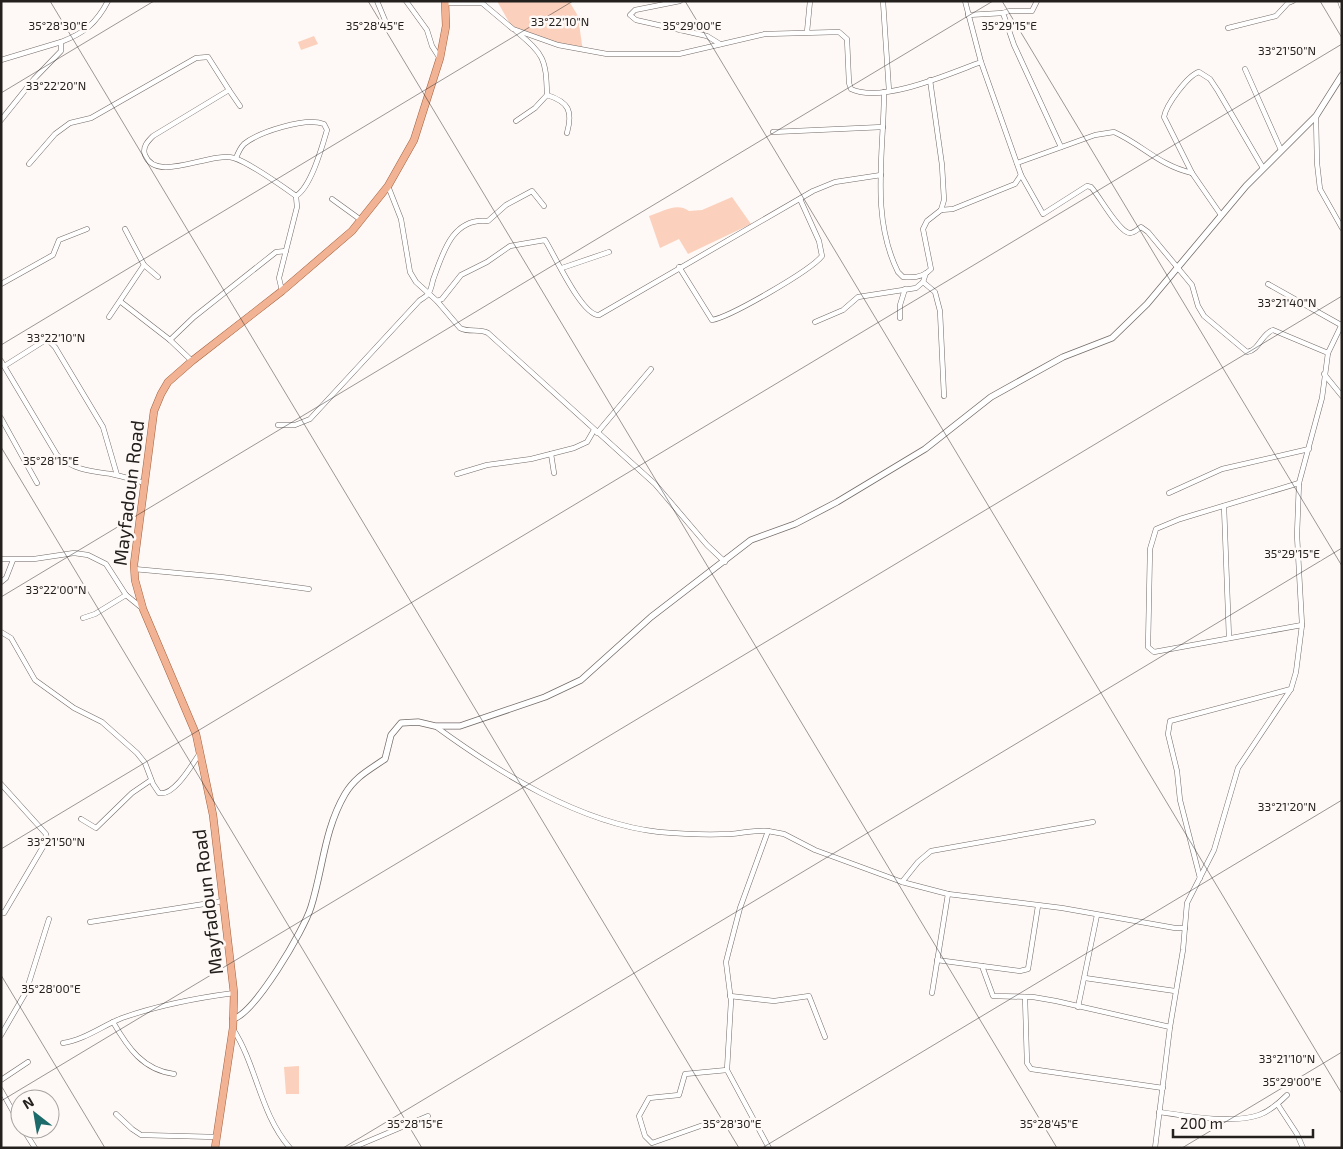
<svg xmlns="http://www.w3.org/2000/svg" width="1343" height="1149" font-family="'Exo 2',sans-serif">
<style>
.green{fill:#fbd1bd}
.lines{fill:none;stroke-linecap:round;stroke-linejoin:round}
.street-casing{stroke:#736b68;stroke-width:5.5}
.secondary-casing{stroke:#736b68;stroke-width:7}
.primary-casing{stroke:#a35f3c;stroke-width:8}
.street{stroke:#fff;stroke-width:4.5}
.secondary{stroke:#fff;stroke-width:5.5}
.primary{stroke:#f1b394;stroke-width:7}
.ticks{fill:none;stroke:#23201e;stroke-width:1;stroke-opacity:0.45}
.labels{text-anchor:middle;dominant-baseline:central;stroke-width:5;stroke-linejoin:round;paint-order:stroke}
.street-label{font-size:19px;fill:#23201e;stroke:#fef9f6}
.ticks-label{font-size:12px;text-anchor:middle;fill:#23201e;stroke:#fef9f6;stroke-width:5;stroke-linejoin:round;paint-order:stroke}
</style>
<rect width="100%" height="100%" fill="#fef9f6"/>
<g class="green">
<path d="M497,1h72l9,15 5,36 -70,-23z"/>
<path d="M314,36l4,8 -17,6 -3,-8z"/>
<path d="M732,197l19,27 -63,30 -9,-15 -19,9 -11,-32c14,-4 27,-14 40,-5l13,-1z"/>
<path d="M299,1066v28h-13l-2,-27z"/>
</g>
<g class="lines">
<defs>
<g id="street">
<path d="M377,1l10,24"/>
<path d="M406,1l21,29 5,16 7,11"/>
<path d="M680,1l-45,9 -5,5 6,5 71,16 13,8"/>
<path d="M883,1l6,90"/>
<path d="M965,1l16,61 40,113 22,39 44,-28 4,1c8,8 28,46 39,46 4,0 8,-4 11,-6l7,5 44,53 6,21 6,10 43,36c13,-2 14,-18 26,-22l55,23 14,-29"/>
<path d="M1037,1l-5,10h-23l-6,2 11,32 47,102"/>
<path d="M1340,1l2,6"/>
<path d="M446,3h36l31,26 45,16 49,9h72l86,-20 74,-2 8,7 2,44 2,6c31,15 100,-16 130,-27"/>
<path d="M968,15l35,-2"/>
<path d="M1228,28l48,-12 12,-13 5,-2"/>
<path d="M516,31c28,24 30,27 31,64l-12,13 -19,13"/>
<path d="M807,32l3,-31"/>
<path d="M61,42c23,-9 35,-18 47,-41"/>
<path d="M1,60l60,-18v9l-27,28 -33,41"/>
<path d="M1245,69l36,81"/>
<path d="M884,92c0,60 -14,124 14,180l5,5c9,1 21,0 28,-8l-8,-40 4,-8 14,-11 3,-10 -2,-35 -12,-85"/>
<path d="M547,95c22,7 26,16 20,38"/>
<path d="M240,106l-11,-16 -76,46c-5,5 -11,11 -8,19 11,29 66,-4 89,3 16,5 48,28 62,38l1,11 -18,71 3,13"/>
<path d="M1316,116l1,47 3,26 22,39"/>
<path d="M773,132l110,-5"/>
<path d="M236,158c2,-5 4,-10 8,-14 15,-12 61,-27 80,-20l3,6c-5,17 -16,57 -31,66"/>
<path d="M1017,163l78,-28 19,-3c29,13 44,33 78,41l29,42"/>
<path d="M29,164l26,-30 15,-11 21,-5 105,-60 12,-1 21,33"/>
<path d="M1192,173l-28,-56c2,-12 24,-42 35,-45l11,7 8,12 45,77"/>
<path d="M388,186l13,33 9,53 6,10 21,19 23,27c9,5 19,0 28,5l167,151 52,61 18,17"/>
<path d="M332,199l29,21"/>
<path d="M941,210l12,-1 62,-25 6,-9"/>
<path d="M144,265l14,12"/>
<path d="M679,267l33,53c18,-3 98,-49 110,-64l-3,-15 -19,-42"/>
<path d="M562,268l47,-16"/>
<path d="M923,282l12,10 5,19 4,85"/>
<path d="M1,284l52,-29 6,-15 28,-11"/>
<path d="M1268,284l73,41"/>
<path d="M437,301l5,-2 19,-24 26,-13 23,-16 35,-6c10,16 37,76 54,75l214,-124 22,-9 46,-7"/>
<path d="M121,302l49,38 22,21"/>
<path d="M109,317l35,-52 -19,-36"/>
<path d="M900,318v-13l5,-16"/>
<path d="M815,322l28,-12 15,-13 58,-9 7,-6 3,-9"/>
<path d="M170,340l24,-23 82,-65 10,-1"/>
<path d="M1,361l56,94c17,15 32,16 54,19 11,2 23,6 34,9"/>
<path d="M6,365l38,-24h5l6,6 48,80 14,48"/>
<path d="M1324,374l18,22"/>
<path d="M1,418l36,65"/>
<path d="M278,425h17l15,-6 109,-118c2,-2 7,-4 9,-7 3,-3 4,-10 5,-14 10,-28 20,-63 55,-59l18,-16 26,-14 12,15"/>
<path d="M597,433l54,-64"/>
<path d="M551,454l3,19"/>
<path d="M457,474l30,-9 44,-6 43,-11 13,-6 7,-12"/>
<path d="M1299,483l-119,36 -24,10 -6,20 -2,98 6,5 148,-27"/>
<path d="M1169,493l53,-24 87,-20"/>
<path d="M1224,506l5,132"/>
<path d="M1,559h33l40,-6 14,2 18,9 20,31 16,13"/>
<path d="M134,569l87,8 88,12"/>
<path d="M1,582l5,-4 7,-18"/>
<path d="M83,618l12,-4 31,-19"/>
<path d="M1,632l10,6 24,42 39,28 28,14 35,31 8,10 8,21 6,9c15,4 34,-30 41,-40"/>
<path d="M435,726c63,46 144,97 224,106 22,2 50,3 72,2 12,-1 25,-4 37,-3"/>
<path d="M1,784l45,50 1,6 -43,73 -3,-1"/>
<path d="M81,819l15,9 36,-35 19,-13"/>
<path d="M1200,878l-20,-78 -3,-29 -9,-37 2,-13 121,-32"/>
<path d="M902,882l16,-20 13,-11 162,-29"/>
<path d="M90,922l133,-21"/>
<path d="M937,960l45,6 11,30 40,1 23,4 114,26"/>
<path d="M982,966l38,5 8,-2 10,-63"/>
<path d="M1085,978l90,13"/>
<path d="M932,993l16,-99"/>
<path d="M730,996l44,5 35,-5 16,41"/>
<path d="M1025,997l2,66 4,6 132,19"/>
<path d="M1078,1007l19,-92"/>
<path d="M113,1022c15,26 30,48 61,52"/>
<path d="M233,1029c24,37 27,85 57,119"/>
<path d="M1,1035l25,-43 23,-73"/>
<path d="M63,1043c21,-3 39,-17 59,-25 37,-13 74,-20 112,-25"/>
<path d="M1,1080l27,-18"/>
<path d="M1,1090l19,34"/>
<path d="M1278,1105l19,29 6,14"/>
<path d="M1159,1112c27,4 74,12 100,3 11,-4 20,-12 28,-20"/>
<path d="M116,1114l16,15 9,6 75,2"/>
<path d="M706,1124l-54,19 -7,-7 -6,-20 10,-18 30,-3 6,-21 42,-4"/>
<path d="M23,1129l12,19"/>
<path d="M352,1148l76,-32"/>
<path d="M769,1148l-42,-78 4,-69 -5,-39 2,-8 12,-46 28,-77 16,3 31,16 87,32 46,12 114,14 113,20h10"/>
<path d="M1155,1148l15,-121 13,-77 4,-47 27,-53 24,-82 53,-79 5,-17 6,-47 -5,-90 2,-52 23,-85 6,-45"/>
</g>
<path id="secondary" d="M233,1019c22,-6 71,-89 78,-112 12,-38 13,-77 34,-113 10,-17 24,-24 40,-35l6,-24 10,-12 17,-1 17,4h25l85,-29 36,-17 70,-63 100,-77 44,-16 42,-22 88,-53 66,-52 72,-40 49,-19 35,-34 99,-118 70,-70 26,-41"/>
<path id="primary" d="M215,1148l18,-120 1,-35 -21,-178 -17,-81 -53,-125 -8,-29 -1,-16 20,-153 7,-17 7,-12 24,-21 90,-70 70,-60 36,-45 26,-46 26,-82 6,-32 -1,-25"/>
</defs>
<use href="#street" class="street-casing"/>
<use href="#secondary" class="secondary-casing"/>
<use href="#primary" class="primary-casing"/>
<use href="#street" class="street"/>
<use href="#secondary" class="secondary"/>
<use href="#primary" class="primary"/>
</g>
<path class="ticks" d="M50,1l689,1147M368,1l689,1147M685,1l657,1093M1002,1l340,565M1320,1l22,37M1,93l153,-92M1,345l572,-344M1,447l421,701M1,597l992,-596M1,849l1341,-805M1,975l104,173M1,1101l1341,-805M343,1148l999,-600M762,1148l580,-348M1182,1148l160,-96"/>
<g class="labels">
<g class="street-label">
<text transform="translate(128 493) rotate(-83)">Mayfadoun Road</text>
<text transform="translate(207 902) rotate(-97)">Mayfadoun Road</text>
</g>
</g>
<g class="ticks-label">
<text x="560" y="26">33°22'10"N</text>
<text x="692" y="30">35°29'00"E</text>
<text x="58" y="30">35°28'30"E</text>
<text x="375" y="30">35°28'45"E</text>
<text x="1009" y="30">35°29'15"E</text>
<text x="1287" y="55">33°21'50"N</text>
<text x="56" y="90">33°22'20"N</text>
<text x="1287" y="307">33°21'40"N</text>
<text x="56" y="342">33°22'10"N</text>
<text x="51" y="465">35°28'15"E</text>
<text x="1292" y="558">35°29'15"E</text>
<text x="56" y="594">33°22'00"N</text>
<text x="1287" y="811">33°21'20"N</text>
<text x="56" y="846">33°21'50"N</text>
<text x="51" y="993">35°28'00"E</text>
<text x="1287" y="1063">33°21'10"N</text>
<text x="1292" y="1086">35°29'00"E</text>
<text x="415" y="1128">35°28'15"E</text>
<text x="732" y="1128">35°28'30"E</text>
<text x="1049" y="1128">35°28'45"E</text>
</g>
<rect width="1343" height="1149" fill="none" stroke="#23201e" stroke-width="5"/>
<g transform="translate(35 1114) rotate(329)"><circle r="24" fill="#fef9f6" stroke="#a6a2a0"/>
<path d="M0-4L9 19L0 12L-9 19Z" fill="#1d6a6b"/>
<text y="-8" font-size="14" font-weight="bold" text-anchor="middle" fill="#23201e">N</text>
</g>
<path d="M1173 1129v8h140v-8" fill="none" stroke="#23201e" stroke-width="2.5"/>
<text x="1180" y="1129" font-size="15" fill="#23201e" stroke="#fef9f6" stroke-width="4" paint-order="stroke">200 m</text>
</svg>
